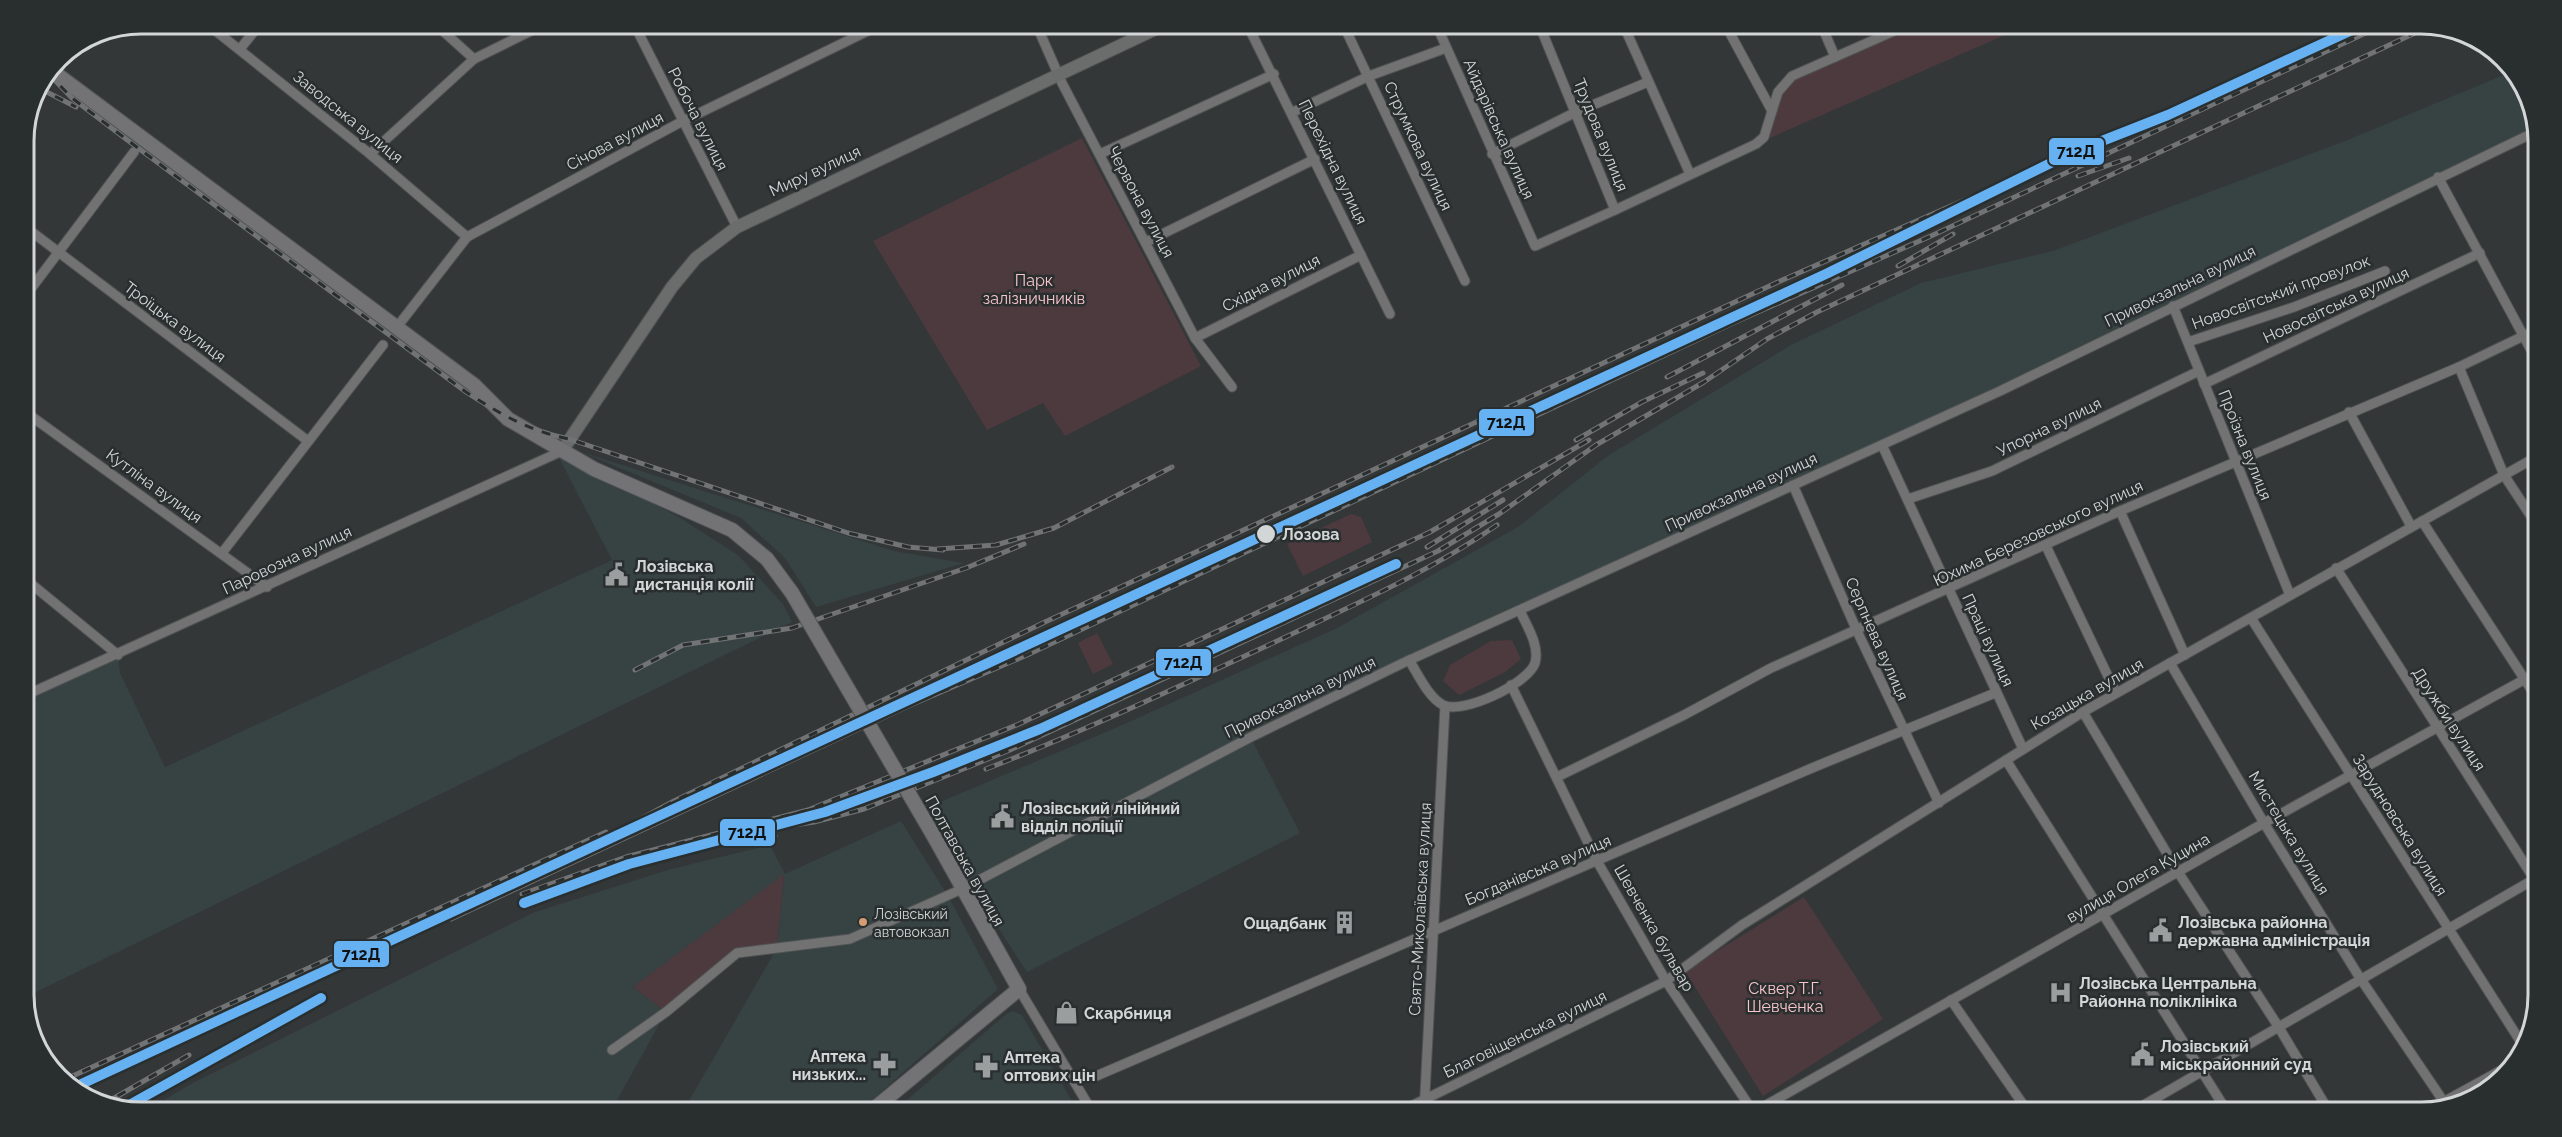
<svg xmlns="http://www.w3.org/2000/svg" width="2562" height="1137" font-family="Raleway,sans-serif">
<style>
.built{fill:#374243}
.green{fill:#4d3a3e}
.lines{fill:none;stroke-linecap:round;stroke-linejoin:round}
.minor-casing{stroke:#515454;stroke-width:11}
.secondary-casing{stroke:#515454;stroke-width:14}
.primary-casing{stroke:#515454;stroke-width:16}
.minor{stroke:#737273;stroke-width:9}
.secondary{stroke:#6b6c6c;stroke-width:12}
.primary{stroke:#737274;stroke-width:14}
.rail-casing{stroke:#727374;stroke-width:5}
.rail{stroke:#292e2f;stroke-width:3;stroke-dasharray:9;stroke-linecap:butt}
.primary-bridge-casing{stroke:#515454;stroke-width:16;stroke-linecap:butt}
.primary-bridge{stroke:#737274;stroke-width:14}
.rail-1-casing{stroke:#292e2f;stroke-width:15}
.rail-1{stroke:#66b1f2;stroke-width:10}
.stop-dot{fill:#d3d6d7;stroke:#292e2f;stroke-width:2}
.bus-dot{fill:#d39c74;stroke:#292e2f;stroke-width:2}
.labels{text-anchor:middle;dominant-baseline:central;stroke-width:5;stroke-linejoin:round;paint-order:stroke}
.bus-label{font-size:14px;fill:#d3d6d7;stroke:#292e2f;text-anchor:start}
.street-label{font-size:16px;fill:#d3d6d7;stroke:#292e2f}
.park-label{font-size:16px;fill:#fac4cc;stroke:#292e2f}
.stop-label{font-size:16px;font-weight:bold;fill:#d3d6d7;stroke:#292e2f;text-anchor:start}
.poi-label{font-size:16px;font-weight:bold;fill:#d3d6d7;stroke:#292e2f;text-anchor:start}
.rim{fill:none;stroke:#d3d6d7;stroke-width:3}
.line-badge{stroke:#292e2f;stroke-width:2}
.pale-badge-label{font-size:16px;text-anchor:middle;font-weight:bold;fill:#111}
</style>
<rect width="100%" height="100%" fill="#343738"/>
<g class="built">
<path d="M2513,71l5,5 19,55 -364,175 -922,432 49,95 -273,139 -57,-87 -37,-80 187,-79 217,-98 181,-101 91,-72 182,-110 130,-62 132,-32 292,-110z"/>
<path d="M581,452l313,99 70,12 -148,44 -31,-49 -44,-40z"/>
<path d="M557,454l120,62 61,39 45,49 9,18 -768,376v-302l94,-41 2,18 45,94 447,-207z"/>
<path d="M901,821l47,75 50,93 -141,124h-175l95,-165 7,-73 -151,112 33,25 -56,101h-467l44,-27 348,-174 136,-43 99,-24 15,29z"/>
<path d="M1013,1011l9,4 57,98h-187l114,-99z"/>
</g>
<g class="green">
<path d="M1910,24h120l-274,120 28,-60z"/>
<path d="M1082,138l119,228 -136,70 -22,-33 -56,27 -114,-189z"/>
<path d="M1351,514l10,3 11,25 -69,34 -16,-32z"/>
<path d="M1097,633l16,31 -20,10 -15,-31z"/>
<path d="M1512,640l9,19 -16,13 -46,23 -16,-14 7,-16 41,-24z"/>
<path d="M784,874l-7,74 -40,5 -71,59 -33,-25z"/>
<path d="M1804,897l79,122 -120,77 -78,-125z"/>
</g>
<g class="lines">
<defs>
<g id="minor">
<path d="M207,24l163,130 97,83"/>
<path d="M435,24l39,35"/>
<path d="M634,24l103,203"/>
<path d="M1036,24l26,59 133,255 37,49"/>
<path d="M1247,24l143,290"/>
<path d="M1343,24l122,257"/>
<path d="M1436,24l99,222 80,-36 -76,-186"/>
<path d="M1623,24l67,150"/>
<path d="M1821,24l14,33"/>
<path d="M240,49l20,-25"/>
<path d="M1772,111l6,-19 14,-16 118,-52"/>
<path d="M1293,112l76,-36 77,-28"/>
<path d="M370,154l104,-95 71,-35"/>
<path d="M1100,154l174,-80"/>
<path d="M1492,154l84,-42 72,-30"/>
<path d="M2438,177l100,186"/>
<path d="M1615,210l141,-66 8,-7 8,-26 -47,-87"/>
<path d="M24,226l284,215"/>
<path d="M1146,242l169,-83"/>
<path d="M24,298l110,-146"/>
<path d="M2173,306l117,289"/>
<path d="M397,327l70,-90 214,-115 201,-98"/>
<path d="M1195,338l166,-83"/>
<path d="M2188,342l106,-35 91,-36"/>
<path d="M2459,367l45,108 34,52"/>
<path d="M2204,384l276,-131"/>
<path d="M24,411l243,176"/>
<path d="M2349,412l62,114"/>
<path d="M1882,445l141,304"/>
<path d="M1793,485l64,146 82,172"/>
<path d="M1908,499l84,-28 207,-100"/>
<path d="M2120,511l65,144"/>
<path d="M2422,521l116,179"/>
<path d="M2046,546l70,147"/>
<path d="M222,553l161,-208"/>
<path d="M2336,568l202,317"/>
<path d="M24,578l94,77"/>
<path d="M2251,618l273,429"/>
<path d="M1409,660c9,14 19,37 34,45 19,10 85,-21 92,-42 5,-17 -8,-37 -15,-52"/>
<path d="M2170,663l94,160 96,155 86,127"/>
<path d="M1511,685l86,176 69,120 88,132"/>
<path d="M24,696l538,-245"/>
<path d="M2083,712l95,160 100,154 52,87"/>
<path d="M2006,760l222,353"/>
<path d="M1557,777l127,-62 87,-47 349,-157 339,-144 79,-38"/>
<path d="M1019,989l74,124"/>
<path d="M1951,1000l78,113"/>
<path d="M612,1050l54,-38 71,-59 113,-14 112,-50 289,-152 152,-74 597,-272 537,-260"/>
<path d="M1094,1077l718,-309 183,-75"/>
<path d="M2427,1111l80,-44"/>
<path d="M1754,1112l510,-289 274,-151"/>
<path d="M1397,1113l269,-132 76,-56 341,-213 455,-256"/>
<path d="M1424,1113l21,-407"/>
<path d="M2130,1113l408,-236"/>
</g>
<path id="secondary" d="M562,451l110,-164 24,-29 41,-31 429,-203"/>
<g id="primary">
<path d="M51,70l423,315 34,34 86,50 138,61 35,29 25,34"/>
<path d="M869,1113l150,-124 -83,-149"/>
</g>
</defs>
<use href="#minor" class="minor-casing"/>
<use href="#secondary" class="secondary-casing"/>
<use href="#primary" class="primary-casing"/>
<use href="#minor" class="minor"/>
<use href="#secondary" class="secondary"/>
<use href="#primary" class="primary"/>
<defs>
<g id="rail">
<path d="M48,73l24,25 54,41 340,253c34,22 63,39 103,47l279,94 60,14 35,3"/>
<path d="M39,88l37,19"/>
<path d="M2078,176l51,-18"/>
<path d="M1898,266l55,-32"/>
<path d="M1667,377l175,-92"/>
<path d="M1576,440l66,-38 61,-29"/>
<path d="M1427,547l76,-47"/>
<path d="M937,549l59,-4 58,-17 118,-61"/>
<path d="M635,670l48,-25 109,-17 174,-60 58,-24"/>
<path d="M986,769c99,-38 193,-83 289,-127 76,-36 153,-69 222,-117"/>
<path d="M761,830l53,-8 50,-13 146,-59 428,-199 61,-37 97,-69 108,-63 63,-43 50,-27 613,-286"/>
<path d="M600,841l74,-40 371,-179 733,-340 291,-128"/>
<path d="M683,850l92,-14"/>
<path d="M522,894l104,-37 182,-47 211,-86 411,-192 159,-92"/>
<path d="M451,919l455,-212 121,-52 706,-332 198,-87 454,-212"/>
<path d="M66,1079l540,-247"/>
<path d="M102,1105l87,-50"/>
</g>
</defs>
<use href="#rail" class="rail-casing"/>
<use href="#rail" class="rail"/>
<defs>
<path id="primary-bridge" d="M792,593l144,247"/>
</defs>
<use href="#primary-bridge" class="primary-bridge-casing"/>
<use href="#primary-bridge" class="primary-bridge"/>
<defs>
<g id="rail-1">
<path d="M524,903l105,-39 196,-52 108,-40 107,-43 356,-165"/>
<path d="M75,1087l1753,-814 241,-119 99,-39 197,-91"/>
<path d="M122,1109l199,-111"/>
</g>
</defs>
<use href="#rail-1" class="rail-1-casing"/>
<use href="#rail-1" class="rail-1"/>
</g>
<defs>
<symbol id="civic-bare" viewBox="-9 -9 18 18"><path d="M-.6-6.5H3V-4.5H.6V-3L4-1V1h2V6H-6V1h2V-1L-.6-3ZM-1.2 2.5V6h2.4V2.5Z" fill="#9b9e9f" stroke="#292e2f" stroke-width="2.5" paint-order="stroke"/></symbol>
<symbol id="building-bare" viewBox="-9 -9 18 18"><path d="M-4-6H4V6H1V3H-1V6H-4ZM-2.5-4.3h1.7v1.8h-1.7ZM.8-4.3h1.7v1.8H.8ZM-2.5-1h1.7V.8h-1.7ZM.8-1h1.7V.8H.8Z" fill="#9b9e9f" stroke="#292e2f" stroke-width="2.5" paint-order="stroke"/></symbol>
<symbol id="hospital-bare" viewBox="-9 -9 18 18"><path d="M-5-5h3v3.5h4V-5h3V5h-3V1.5h-4V5h-3Z" fill="#9b9e9f" stroke="#292e2f" stroke-width="2.5" paint-order="stroke"/></symbol>
<symbol id="shop-bare" viewBox="-9 -9 18 18"><path d="M-5-2.5h2.3a2.7 3.5 0 0 1 5.4 0H5L5.5 6h-11ZM-1.5-2.5h3a1.5 2.3 0 0 0-3 0Z" fill="#9b9e9f" stroke="#292e2f" stroke-width="2.5" paint-order="stroke"/></symbol>
<symbol id="pharmacy-bare" viewBox="-9 -9 18 18"><path d="M-2-6h4v4h4v4h-4v4h-4v-4h-4v-4h4Z" fill="#9b9e9f" stroke="#292e2f" stroke-width="2.5" paint-order="stroke"/></symbol>
</defs>
<g fill-rule="evenodd">
<use href="#civic-bare" x="600" y="558" width="33" height="33"/>
<use href="#civic-bare" x="986" y="800" width="33" height="33"/>
<use href="#building-bare" x="1328" y="906" width="33" height="33"/>
<use href="#civic-bare" x="2144" y="914" width="33" height="33"/>
<use href="#hospital-bare" x="2044" y="976" width="33" height="33"/>
<use href="#shop-bare" x="1050" y="996" width="33" height="33"/>
<use href="#civic-bare" x="2126" y="1038" width="33" height="33"/>
<use href="#pharmacy-bare" x="868" y="1048" width="33" height="33"/>
<use href="#pharmacy-bare" x="970" y="1050" width="33" height="33"/>
</g>
<circle class="stop-dot" cx="1266" cy="534" r="10"/>
<circle class="bus-dot" cx="863" cy="922" r="5"/>
<g class="labels">
<g class="bus-label">
<text x="874" y="914">Лозівський<tspan x="874" dy="18">автовокзал</tspan></text>
</g>
<g class="street-label">
<text transform="translate(348 117) rotate(39)">Заводська вулиця</text>
<text transform="translate(698 119) rotate(63)">Робоча вулиця</text>
<text transform="translate(1499 129) rotate(66)">Айдарівська вулиця</text>
<text transform="translate(1601 135) rotate(68)">Трудова вулиця</text>
<text transform="translate(615 141) rotate(-28)">Січова вулиця</text>
<text transform="translate(1418 146) rotate(65)">Струмкова вулиця</text>
<text transform="translate(1333 162) rotate(64)">Перехідна вулиця</text>
<text transform="translate(815 171) rotate(-25)">Миру вулиця</text>
<text transform="translate(1141 202) rotate(62)">Червона вулиця</text>
<text transform="translate(1271 283) rotate(-27)">Східна вулиця</text>
<text transform="translate(2180 286) rotate(-26)">Привокзальна вулиця</text>
<text transform="translate(2281 292) rotate(-20)">Новосвітський провулок</text>
<text transform="translate(2336 305) rotate(-25)">Новосвітська вулиця</text>
<text transform="translate(175 322) rotate(37)">Троїцька вулиця</text>
<text transform="translate(2049 427) rotate(-26)">Упорна вулиця</text>
<text transform="translate(2245 445) rotate(68)">Проїзна вулиця</text>
<text transform="translate(154 486) rotate(36)">Кутліна вулиця</text>
<text transform="translate(1741 492) rotate(-25)">Привокзальна вулиця</text>
<text transform="translate(2038 533) rotate(-25)">Юхима Березовського вулиця</text>
<text transform="translate(287 560) rotate(-25)">Паровозна вулиця</text>
<text transform="translate(1877 639) rotate(66)">Серпнева вулиця</text>
<text transform="translate(1988 640) rotate(65)">Праці вулиця</text>
<text transform="translate(2087 694) rotate(-30)">Козацька вулиця</text>
<text transform="translate(1300 697) rotate(-26)">Привокзальна вулиця</text>
<text transform="translate(2449 719) rotate(57)">Дружби вулиця</text>
<text transform="translate(2400 825) rotate(58)">Зарудновська вулиця</text>
<text transform="translate(2289 833) rotate(59)">Мистецька вулиця</text>
<text transform="translate(965 861) rotate(61)">Полтавська вулиця</text>
<text transform="translate(1538 870) rotate(-23)">Богданівська вулиця</text>
<text transform="translate(2138 878) rotate(-30)">вулиця Олега Куцина</text>
<text transform="translate(1420 909) rotate(-87)">Свято-Миколаївська вулиця</text>
<text transform="translate(1654 928) rotate(60)">Шевченка бульвар</text>
<text transform="translate(1525 1034) rotate(-26)">Благовіщенська вулиця</text>
</g>
<g class="park-label">
<text x="1034" y="280">Парк<tspan x="1034" dy="18">залізничників</tspan></text>
<text x="1785" y="988">Сквер Т.Г.<tspan x="1785" dy="18">Шевченка</tspan></text>
</g>
<g class="stop-label">
<text x="1282" y="534">Лозова</text>
</g>
<g class="poi-label">
<text x="635" y="566">Лозівська<tspan x="635" dy="18">дистанція колії</tspan></text>
<text x="1021" y="808">Лозівський лінійний<tspan x="1021" dy="18">відділ поліції</tspan></text>
<text x="2178" y="922">Лозівська районна<tspan x="2178" dy="18">державна адміністрація</tspan></text>
<text x="1327" y="923" text-anchor="end">Ощадбанк</text>
<text x="2079" y="983">Лозівська Центральна<tspan x="2079" dy="18">Районна поліклініка</tspan></text>
<text x="1084" y="1013">Скарбниця</text>
<text x="2160" y="1046">Лозівський<tspan x="2160" dy="18">міськрайонний суд</tspan></text>
<text x="866" y="1056" text-anchor="end">Аптека<tspan x="866" dy="18">низьких...</tspan></text>
<text x="1004" y="1057">Аптека<tspan x="1004" dy="18">оптових цін</tspan></text>
</g>
</g>
<path d="M0 0H2562V1137H0ZM141 34H2421A107 107 0 0 1 2528 141V995A107 107 0 0 1 2421 1102H141A107 107 0 0 1 34 995V141A107 107 0 0 1 141 34Z" fill="#292e2f" fill-rule="evenodd"/>
<path class="rim" d="M141 34H2421A107 107 0 0 1 2528 141V995A107 107 0 0 1 2421 1102H141A107 107 0 0 1 34 995V141A107 107 0 0 1 141 34Z"/>
<g class="line-badge">
<rect x="2048" y="137" width="57" height="29" rx="6" fill="#66b1f2"/>
<rect x="1478" y="408" width="57" height="29" rx="6" fill="#66b1f2"/>
<rect x="1155" y="648" width="57" height="29" rx="6" fill="#66b1f2"/>
<rect x="719" y="818" width="57" height="29" rx="6" fill="#66b1f2"/>
<rect x="333" y="940" width="57" height="28" rx="6" fill="#66b1f2"/>
</g>
<g class="pale-badge-label">
<text x="2076" y="157">712Д</text>
<text x="1506" y="428">712Д</text>
<text x="1183" y="668">712Д</text>
<text x="747" y="838">712Д</text>
<text x="361" y="960">712Д</text>
</g>
</svg>
